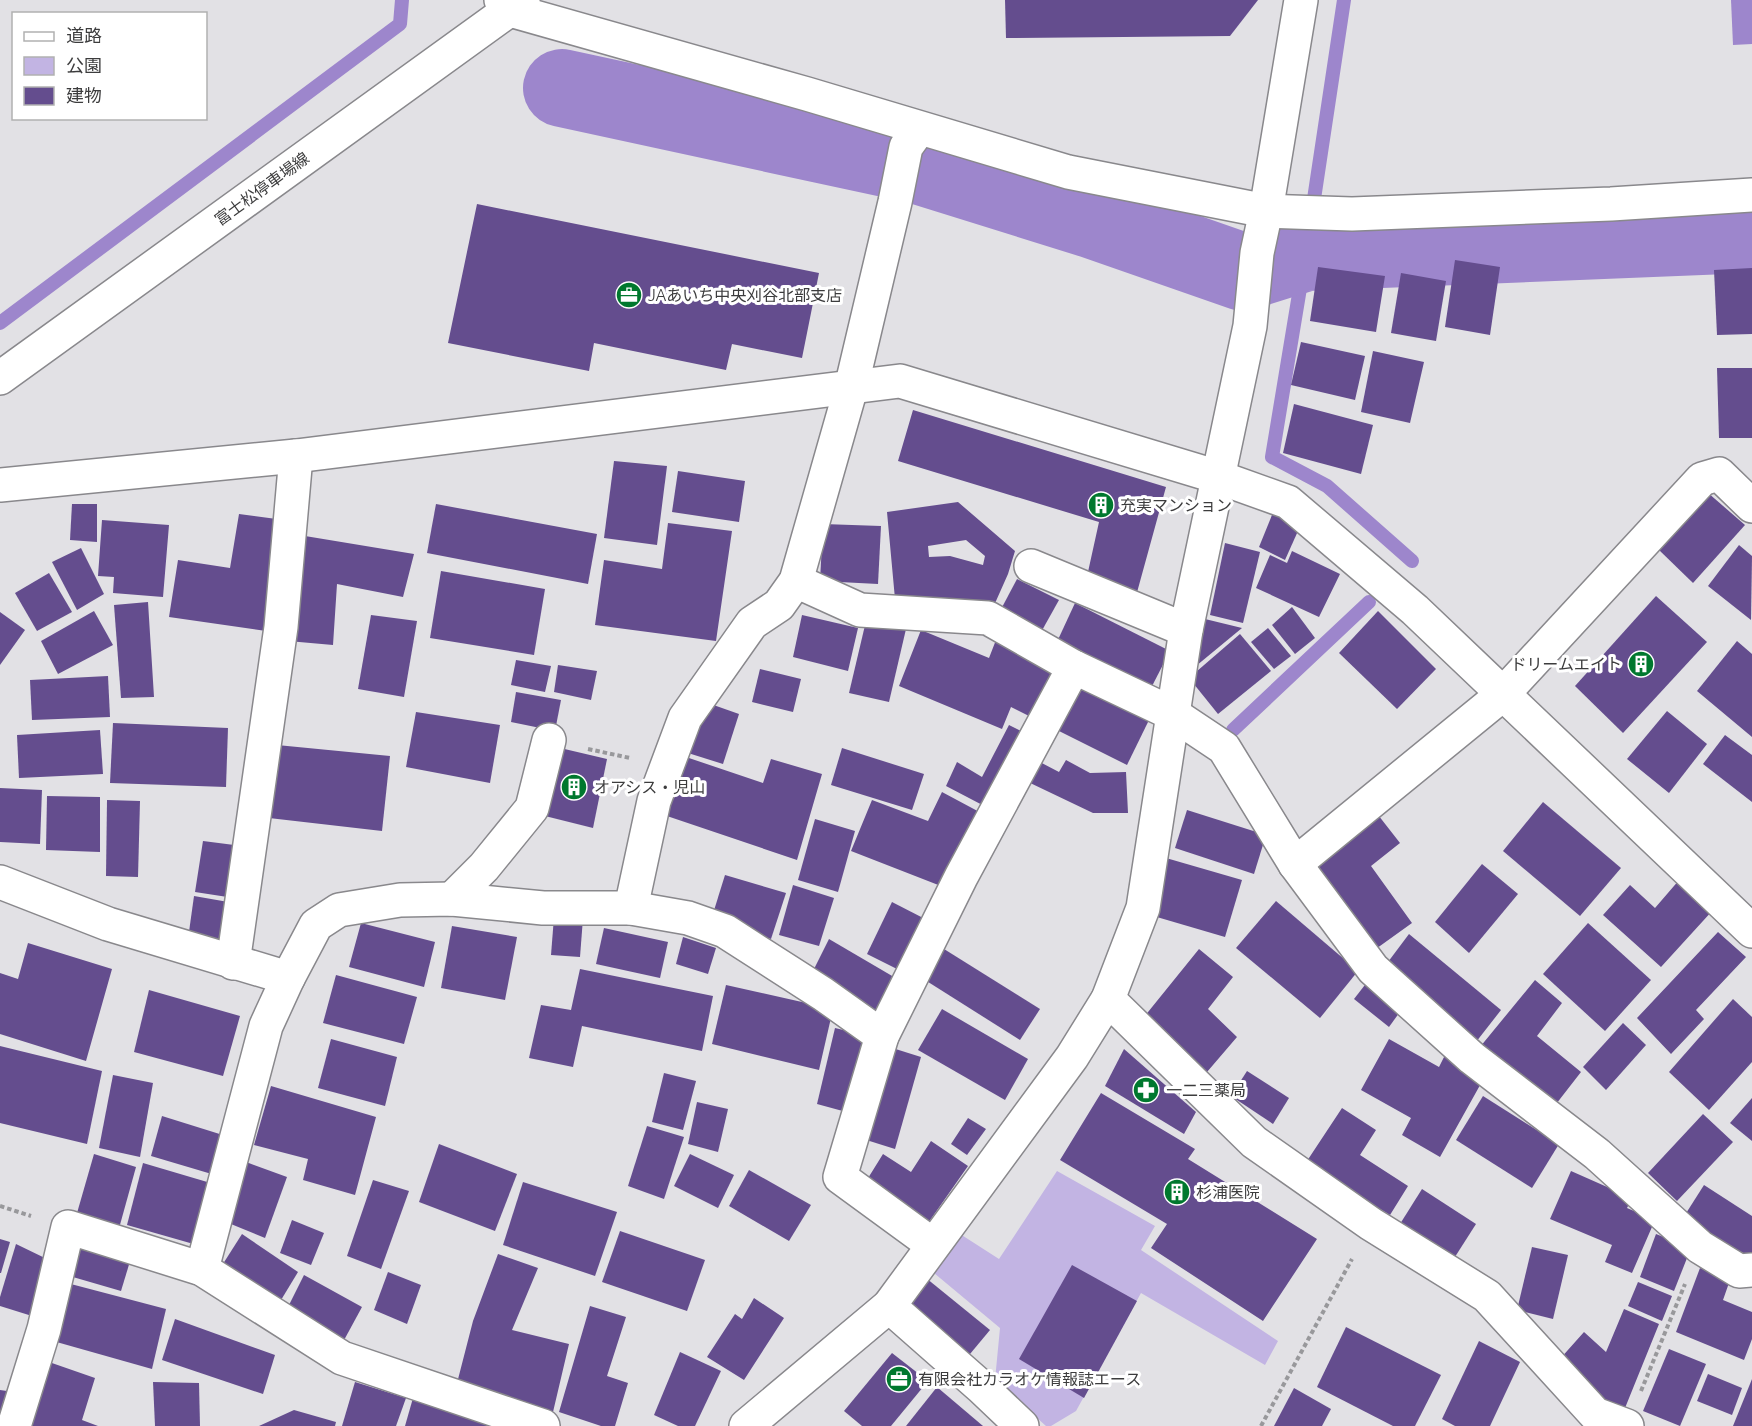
<svg xmlns="http://www.w3.org/2000/svg" width="1752" height="1426" font-family="Raleway,'Noto Sans JP',sans-serif">
<style>
.green{fill:#c2b4e3}
.water{fill:#9d86cc}
.lines{fill:none;stroke-linecap:round;stroke-linejoin:round}
.stream{stroke:#9d86cc;stroke-width:14}
.river{stroke:#9d86cc;stroke-width:78}
.building{fill:#644d8e;fill-rule:evenodd}
.minor-casing{stroke:#89888c;stroke-width:36}
.tertiary-casing{stroke:#89888c;stroke-width:36}
.secondary-casing{stroke:#89888c;stroke-width:36}
.path{stroke:#98989b;stroke-width:4;stroke-dasharray:4.5 3;stroke-linecap:butt}
.minor{stroke:#fff;stroke-width:33}
.tertiary{stroke:#fff;stroke-width:33}
.secondary{stroke:#fff;stroke-width:33}
.labels{text-anchor:middle;dominant-baseline:central;stroke-width:6;stroke-linejoin:round;paint-order:stroke}
.street-label{font-size:16px;fill:#3c3c3d;stroke:#fff}
.poi-label{font-size:16px;fill:#3c3c3d;stroke:#fff;text-anchor:start}
</style>
<rect width="100%" height="100%" fill="#e2e1e5"/>
<path class="green" d="M1057,1171l98,55 -14,24 137,91 -13,24 -124,-72 -65,118 -25,15h-5l-51,-46 5,-52 -72,-60 29,-36 42,27z"/>
<path class="water" d="M1731,0h21v44l-19,1z"/>
<g class="lines">
<g class="stream">
<path d="M1344,0l-38,252 -34,205 55,29 85,75"/>
<path d="M0,323l400,-299 2,-24"/>
<path d="M1233,730l136,-128"/>
</g>
<path class="river" d="M562,88l356,77 173,54 152,53 63,-20 446,-18"/>
</g>
<g class="building">
<path d="M1005,0h253l-28,36 -224,2z"/>
<path d="M477,204l342,69 -17,85 -70,-14 -6,26 -132,-27 -5,28 -141,-28z"/>
<path d="M1455,260l45,7 -10,68 -45,-8z"/>
<path d="M1318,267l67,9 -9,56 -66,-11z"/>
<path d="M1752,268v66l-35,1 -3,-65z"/>
<path d="M1401,273l45,8 -10,60 -45,-8z"/>
<path d="M1301,342l64,14 -10,44 -64,-15z"/>
<path d="M1373,351l51,11 -14,61 -49,-11z"/>
<path d="M1717,368h35v70h-33z"/>
<path d="M1294,404l79,21 -12,49 -78,-21z"/>
<path d="M913,410l253,77 -30,109 -50,-15 13,-59 -201,-61z"/>
<path d="M614,461l53,5 -10,79 -53,-7z"/>
<path d="M678,471l67,10 -6,41 -67,-10z"/>
<path d="M1707,492l38,33 -52,58 -35,-34z"/>
<path d="M958,502l57,49 -7,23 -16,36 -42,-11h-55l-8,-87zM966,540l19,16 -2,9 -33,-9 -21,1 -1,-11z"/>
<path d="M72,504h25v38l-27,-2z"/>
<path d="M436,504l161,30 -9,50 -161,-31z"/>
<path d="M1274,510l28,12 -17,38 -26,-13z"/>
<path d="M239,514l45,6 -18,111 -97,-14 9,-57 52,8z"/>
<path d="M102,520l67,5 -6,72 -50,-4 1,-16 -16,-1z"/>
<path d="M668,523l64,8 -16,110 -121,-16 9,-65 58,9z"/>
<path d="M823,524l58,2 -3,58 -58,-3z"/>
<path d="M299,535l115,19 -11,43 -66,-13 -4,61 -45,-4z"/>
<path d="M1225,543l35,9 -17,71 -33,-8z"/>
<path d="M1739,545l13,11 -1,64 -43,-34z"/>
<path d="M81,548l23,46 -27,16 -25,-48z"/>
<path d="M1292,551l48,23 -21,43 -63,-29 14,-33 17,8z"/>
<path d="M441,571l104,18 -11,66 -104,-17z"/>
<path d="M49,573l23,39 -35,19 -22,-38z"/>
<path d="M1017,579l42,21 -19,34 -41,-21z"/>
<path d="M1656,596l51,46 -84,91 -48,-47z"/>
<path d="M148,602l6,95 -33,1 -7,-93z"/>
<path d="M1075,603l95,48 -21,41 -93,-48z"/>
<path d="M1292,607l23,31 -20,16 -23,-29z"/>
<path d="M94,611l19,34 -55,29 -17,-33z"/>
<path d="M1378,611l58,58 -39,40 -58,-56z"/>
<path d="M0,612l25,18 -25,35z"/>
<path d="M371,615l46,6 -13,76 -46,-8z"/>
<path d="M802,615l56,13 -10,43 -55,-14z"/>
<path d="M1205,619l37,9 -46,38z"/>
<path d="M866,621l40,8 -17,73 -40,-9z"/>
<path d="M1268,628l23,28 -17,13 -23,-27z"/>
<path d="M921,630l68,28 7,-18 64,32 -25,47 -24,-12 -9,22 -103,-43z"/>
<path d="M1240,634l31,37 -53,43 -29,-36z"/>
<path d="M1737,641l15,13v83l-55,-46z"/>
<path d="M516,660l35,6 -6,26 -34,-7z"/>
<path d="M558,665l39,6 -6,29 -37,-8z"/>
<path d="M760,669l41,10 -8,33 -41,-10z"/>
<path d="M108,676l2,41 -78,3 -2,-40z"/>
<path d="M1076,682l73,38 -22,45 -74,-37z"/>
<path d="M516,692l45,8 -6,31 -44,-9z"/>
<path d="M705,702l34,12 -16,50 -35,-11z"/>
<path d="M1667,711l40,33 -38,49 -42,-34z"/>
<path d="M416,712l84,13 -10,58 -84,-16z"/>
<path d="M113,723l115,5 -2,59 -116,-4z"/>
<path d="M1009,725l22,11 -41,73 -44,-23 11,-24 25,15z"/>
<path d="M100,730l3,44 -84,4 -2,-43z"/>
<path d="M1725,735l27,20v47l-49,-38z"/>
<path d="M277,745l113,11 -8,75 -113,-13z"/>
<path d="M556,747l51,12 -14,69 -52,-13z"/>
<path d="M842,748l82,26 -12,36 -81,-25z"/>
<path d="M683,756l80,27 8,-24 51,15 -25,86 -133,-45z"/>
<path d="M1036,760l23,12 7,-12 24,13 36,-1 2,41h-35l-67,-32z"/>
<path d="M0,788l42,2 -2,54 -40,-2z"/>
<path d="M942,792l43,23 -39,73 -95,-37 21,-51 56,21z"/>
<path d="M47,796l53,1v55l-54,-2z"/>
<path d="M107,800l33,1 -2,76 -32,-1z"/>
<path d="M1543,802l78,66 -41,48 -77,-65z"/>
<path d="M1187,810l79,25 -12,39 -79,-26z"/>
<path d="M1375,811l25,32 -29,23 41,57 -39,28 -63,-86z"/>
<path d="M815,819l40,12 -17,61 -40,-12z"/>
<path d="M203,841l39,5 -8,52 -39,-6z"/>
<path d="M1166,858l76,22 -17,57 -75,-22z"/>
<path d="M1482,864l36,30 -49,59 -34,-31z"/>
<path d="M725,875l61,18 -15,46 -60,-19z"/>
<path d="M1680,879l33,31 -52,57 -58,-52 27,-30 25,23z"/>
<path d="M793,885l41,13 -15,48 -40,-11z"/>
<path d="M194,896l40,7 -6,43 -40,-7z"/>
<path d="M1276,901l82,70 -38,47 -84,-70z"/>
<path d="M892,902l37,19 -24,52 -38,-19z"/>
<path d="M554,917l29,1 -3,39 -29,-2z"/>
<path d="M361,923l74,19 -11,45 -75,-20z"/>
<path d="M1588,923l63,57 -46,51 -62,-57z"/>
<path d="M452,926l65,11 -12,63 -64,-12z"/>
<path d="M604,928l64,14 -8,36 -64,-14z"/>
<path d="M1718,932l28,25 -50,53 8,9 -33,35 -34,-36z"/>
<path d="M1409,934l92,76 -25,32 -91,-76z"/>
<path d="M683,937l33,11 -8,26 -32,-10z"/>
<path d="M829,939l70,41 -19,34 -69,-39z"/>
<path d="M28,943l84,26 -26,92 -86,-27v-61l18,6z"/>
<path d="M944,949l96,60 -20,31 -95,-60z"/>
<path d="M1199,949l34,28 -25,32 29,28 -30,35 -63,-55z"/>
<path d="M580,969l133,27 -11,55 -120,-25 -9,41 -44,-9 12,-53 30,5z"/>
<path d="M336,975l81,22 -13,47 -81,-21z"/>
<path d="M1535,980l27,23 -25,33 44,36 -28,36 -73,-61z"/>
<path d="M1368,981l34,28 -13,18 -35,-28z"/>
<path d="M726,985l107,24 -14,61 -107,-26z"/>
<path d="M149,990l91,26 -17,60 -89,-24z"/>
<path d="M1733,999l19,18v45l-43,48 -40,-38z"/>
<path d="M942,1009l86,50 -23,41 -87,-50z"/>
<path d="M1623,1023l23,22 -40,45 -23,-23z"/>
<path d="M835,1028l34,8 -19,77 -33,-9z"/>
<path d="M331,1039l66,18 -12,49 -67,-18z"/>
<path d="M1389,1039l50,28 6,-12 39,23 -44,79 -38,-22 9,-17 -50,-28z"/>
<path d="M0,1046l102,25 -15,73 -87,-21z"/>
<path d="M886,1046l35,11 -26,92 -35,-11z"/>
<path d="M1124,1049l72,63 -12,22 -79,-48z"/>
<path d="M1247,1071l42,27 -16,26 -42,-28z"/>
<path d="M664,1073l32,8 -13,49 -31,-8z"/>
<path d="M113,1075l40,8 -13,74 -41,-9z"/>
<path d="M271,1086l105,31 -21,78 -52,-15 5,-21 -54,-14z"/>
<path d="M1101,1093l94,56 -7,10 129,80 -54,82 -112,-73 16,-24 -107,-64z"/>
<path d="M1483,1096l76,48 -27,44 -76,-48z"/>
<path d="M1752,1098v43l-22,-18z"/>
<path d="M697,1102l31,7 -10,43 -30,-8z"/>
<path d="M1342,1108l34,22 -16,25 48,31 -18,29 -85,-51z"/>
<path d="M1703,1114l30,28 -56,59 -29,-28z"/>
<path d="M162,1116l64,20 -11,39 -64,-19z"/>
<path d="M968,1118l18,11 -19,26 -16,-11z"/>
<path d="M647,1126l37,11 -20,62 -36,-13z"/>
<path d="M931,1141l37,25 -42,60 -61,-43 18,-29 28,18z"/>
<path d="M439,1144l78,30 -22,57 -76,-29z"/>
<path d="M94,1154l42,13 -18,65 -43,-12z"/>
<path d="M690,1154l44,21 -16,33 -44,-22z"/>
<path d="M246,1162l41,15 -22,61 -39,-16z"/>
<path d="M143,1163l71,21 -17,61 -70,-20z"/>
<path d="M749,1170l62,35 -22,36 -60,-35z"/>
<path d="M1571,1171l61,27 -5,10 28,12 -23,53 -27,-11 7,-17 -62,-26z"/>
<path d="M373,1180l36,11 -28,78 -34,-13z"/>
<path d="M523,1182l94,30 -22,64 -92,-31z"/>
<path d="M1704,1185l48,31v44l-69,-42z"/>
<path d="M1422,1189l54,35 -23,36 -53,-36z"/>
<path d="M292,1220l32,13 -13,32 -31,-12z"/>
<path d="M620,1231l85,29 -18,51 -85,-29z"/>
<path d="M242,1234l56,38 -20,33 -57,-38z"/>
<path d="M1656,1234l35,14 -17,43 -34,-14z"/>
<path d="M0,1239l10,3 -9,31h-1z"/>
<path d="M75,1242l56,16 -10,33 -55,-16z"/>
<path d="M16,1244l33,16 -17,56 -32,-10v-9z"/>
<path d="M1532,1247l36,8 -15,64 -36,-9z"/>
<path d="M498,1254l40,14 -26,62 57,14 -16,68 -97,-25 17,-66z"/>
<path d="M1072,1265l65,36 -53,97 -65,-39z"/>
<path d="M1700,1268l30,12 -7,20 29,12v27l-8,21 -68,-28z"/>
<path d="M388,1272l33,13 -14,39 -33,-14z"/>
<path d="M304,1275l58,32 -19,35 -57,-31z"/>
<path d="M926,1278l64,52 -25,30 -63,-53z"/>
<path d="M1638,1282l34,14 -10,25 -34,-15z"/>
<path d="M67,1283l99,26 -14,60 -99,-28z"/>
<path d="M754,1298l30,20 -40,62 -37,-23 28,-43 7,5z"/>
<path d="M590,1306l36,11 -19,59 21,7 -13,43h-14l-42,-14z"/>
<path d="M1624,1309l35,15 -34,84 -12,1 -54,-49 25,-28 22,20z"/>
<path d="M175,1319l100,36 -12,39 -101,-34z"/>
<path d="M1346,1327l95,48 -26,51h-22l-76,-39z"/>
<path d="M1479,1341l41,21 -30,64h-35l-13,-7z"/>
<path d="M1669,1349l37,15 -26,62 -37,-15z"/>
<path d="M680,1352l41,19 -26,55h-17l-24,-11z"/>
<path d="M892,1353l36,28 -37,45h-29l-18,-15z"/>
<path d="M49,1362l46,16 -13,42 16,6h-71z"/>
<path d="M1708,1374l34,14 -10,27 -35,-14z"/>
<path d="M1752,1379v47h-19z"/>
<path d="M153,1382l46,1 1,43h-45z"/>
<path d="M355,1382l51,16 -10,28h-54z"/>
<path d="M937,1387l46,39h-77z"/>
<path d="M1294,1388l37,21 -9,17h-48z"/>
<path d="M0,1390l7,1 -6,28h-1z"/>
<path d="M413,1398l99,28h-107z"/>
<path d="M294,1410l42,12 -1,4h-76z"/>
</g>
<g class="lines">
<defs>
<g id="minor">
<path d="M0,485l296,-29 604,-75 318,96 70,25 127,108 337,321"/>
<path d="M1031,566l155,64"/>
<path d="M796,581l64,29 128,8 86,49 99,47 51,34 71,116 78,105 99,89 125,96 103,93 39,24 13,-1"/>
<path d="M1295,864l207,-169 200,-216 17,-5 33,32"/>
<path d="M0,882l108,42 180,54 -22,48 -64,243"/>
<path d="M452,899l32,-32 48,-59 17,-68"/>
<path d="M631,908l23,-107 31,-83 67,-95 27,-18 17,-24 55,-193 44,-186 11,-55 13,-18"/>
<path d="M233,963l48,-336 15,-171"/>
<path d="M288,978l28,-53 23,-15 61,-10 52,-1 91,9h88l57,10 37,13 98,63 59,42"/>
<path d="M1108,999l146,143 117,82 116,72 108,118 32,12"/>
<path d="M933,1245l-93,-68 42,-141 79,-159 113,-210"/>
<path d="M889,1306l92,81 41,39"/>
<path d="M14,1426l30,-97 24,-102 134,42 140,89 201,68"/>
<path d="M746,1426l143,-120 183,-249 36,-58 35,-91 43,-278 64,-304 7,-73 9,-42 35,-211"/>
</g>
<path id="tertiary" d="M501,0l9,10 297,84 261,78 198,39 86,3 259,-10 141,-9"/>
<path id="secondary" d="M0,378l523,-378"/>
</defs>
<use href="#minor" class="minor-casing"/>
<use href="#tertiary" class="tertiary-casing"/>
<use href="#secondary" class="secondary-casing"/>
<g class="path">
<path d="M588,749l42,9"/>
<path d="M0,1206l31,10"/>
<path d="M1641,1391l44,-107"/>
<path d="M1261,1426l91,-167"/>
</g>
<use href="#minor" class="minor"/>
<use href="#tertiary" class="tertiary"/>
<use href="#secondary" class="secondary"/>
</g>
<defs>
<symbol id="office-disc" viewBox="-11 -11 22 22"><circle r="9.5" fill="#00782e" stroke="#fff"/><path d="M-6-3h4V-5.5h4V-3h4V5H-6ZM-1-4.5V-3h2v-1.5ZM-6 0V1H6V0Z" fill="#fff"/></symbol>
<symbol id="building-disc" viewBox="-11 -11 22 22"><circle r="9.5" fill="#00782e" stroke="#fff"/><path d="M-4-6H4V6H1V3H-1V6H-4ZM-2.5-4.3h1.7v1.8h-1.7ZM.8-4.3h1.7v1.8H.8ZM-2.5-1h1.7V.8h-1.7ZM.8-1h1.7V.8H.8Z" fill="#fff"/></symbol>
<symbol id="pharmacy-disc" viewBox="-11 -11 22 22"><circle r="9.5" fill="#00782e" stroke="#fff"/><path d="M-2-6h4v4h4v4h-4v4h-4v-4h-4v-4h4Z" fill="#fff"/></symbol>
</defs>
<g fill-rule="evenodd">
<use href="#office-disc" x="614" y="280" width="30" height="30"/>
<use href="#building-disc" x="1086" y="490" width="30" height="30"/>
<use href="#building-disc" x="1626" y="649" width="30" height="30"/>
<use href="#building-disc" x="559" y="772" width="30" height="30"/>
<use href="#pharmacy-disc" x="1131" y="1075" width="30" height="30"/>
<use href="#building-disc" x="1162" y="1177" width="30" height="30"/>
<use href="#office-disc" x="884" y="1364" width="30" height="30"/>
</g>
<g class="labels">
<g class="street-label">
<text transform="translate(262 189) rotate(-36)">富士松停車場線</text>
</g>
<g class="poi-label">
<text x="648" y="295">JAあいち中央刈谷北部支店</text>
<text x="1120" y="505">充実マンション</text>
<text x="1622" y="664" text-anchor="end">ドリームエイト</text>
<text x="594" y="787">オアシス・児山</text>
<text x="1166" y="1090">一二三薬局</text>
<text x="1196" y="1192">杉浦医院</text>
<text x="918" y="1379">有限会社カラオケ情報誌エース</text>
</g>
</g>
<rect x="12" y="12" width="195" height="108" fill="#ffffff" stroke="#b1b1b1" stroke-width="1.5"/>
<rect x="24" y="32" width="30" height="9" fill="#ffffff" stroke="#b1b1b1" stroke-width="1.5"/>
<text x="66" y="42" font-size="18" fill="#3c3c3d">道路</text>
<rect x="24" y="57" width="30" height="18" fill="#c2b4e3" stroke="#b1b1b1" stroke-width="1.5"/>
<text x="66" y="72" font-size="18" fill="#3c3c3d">公園</text>
<rect x="24" y="87" width="30" height="18" fill="#644d8e" stroke="#b1b1b1" stroke-width="1.5"/>
<text x="66" y="102" font-size="18" fill="#3c3c3d">建物</text>
</svg>
